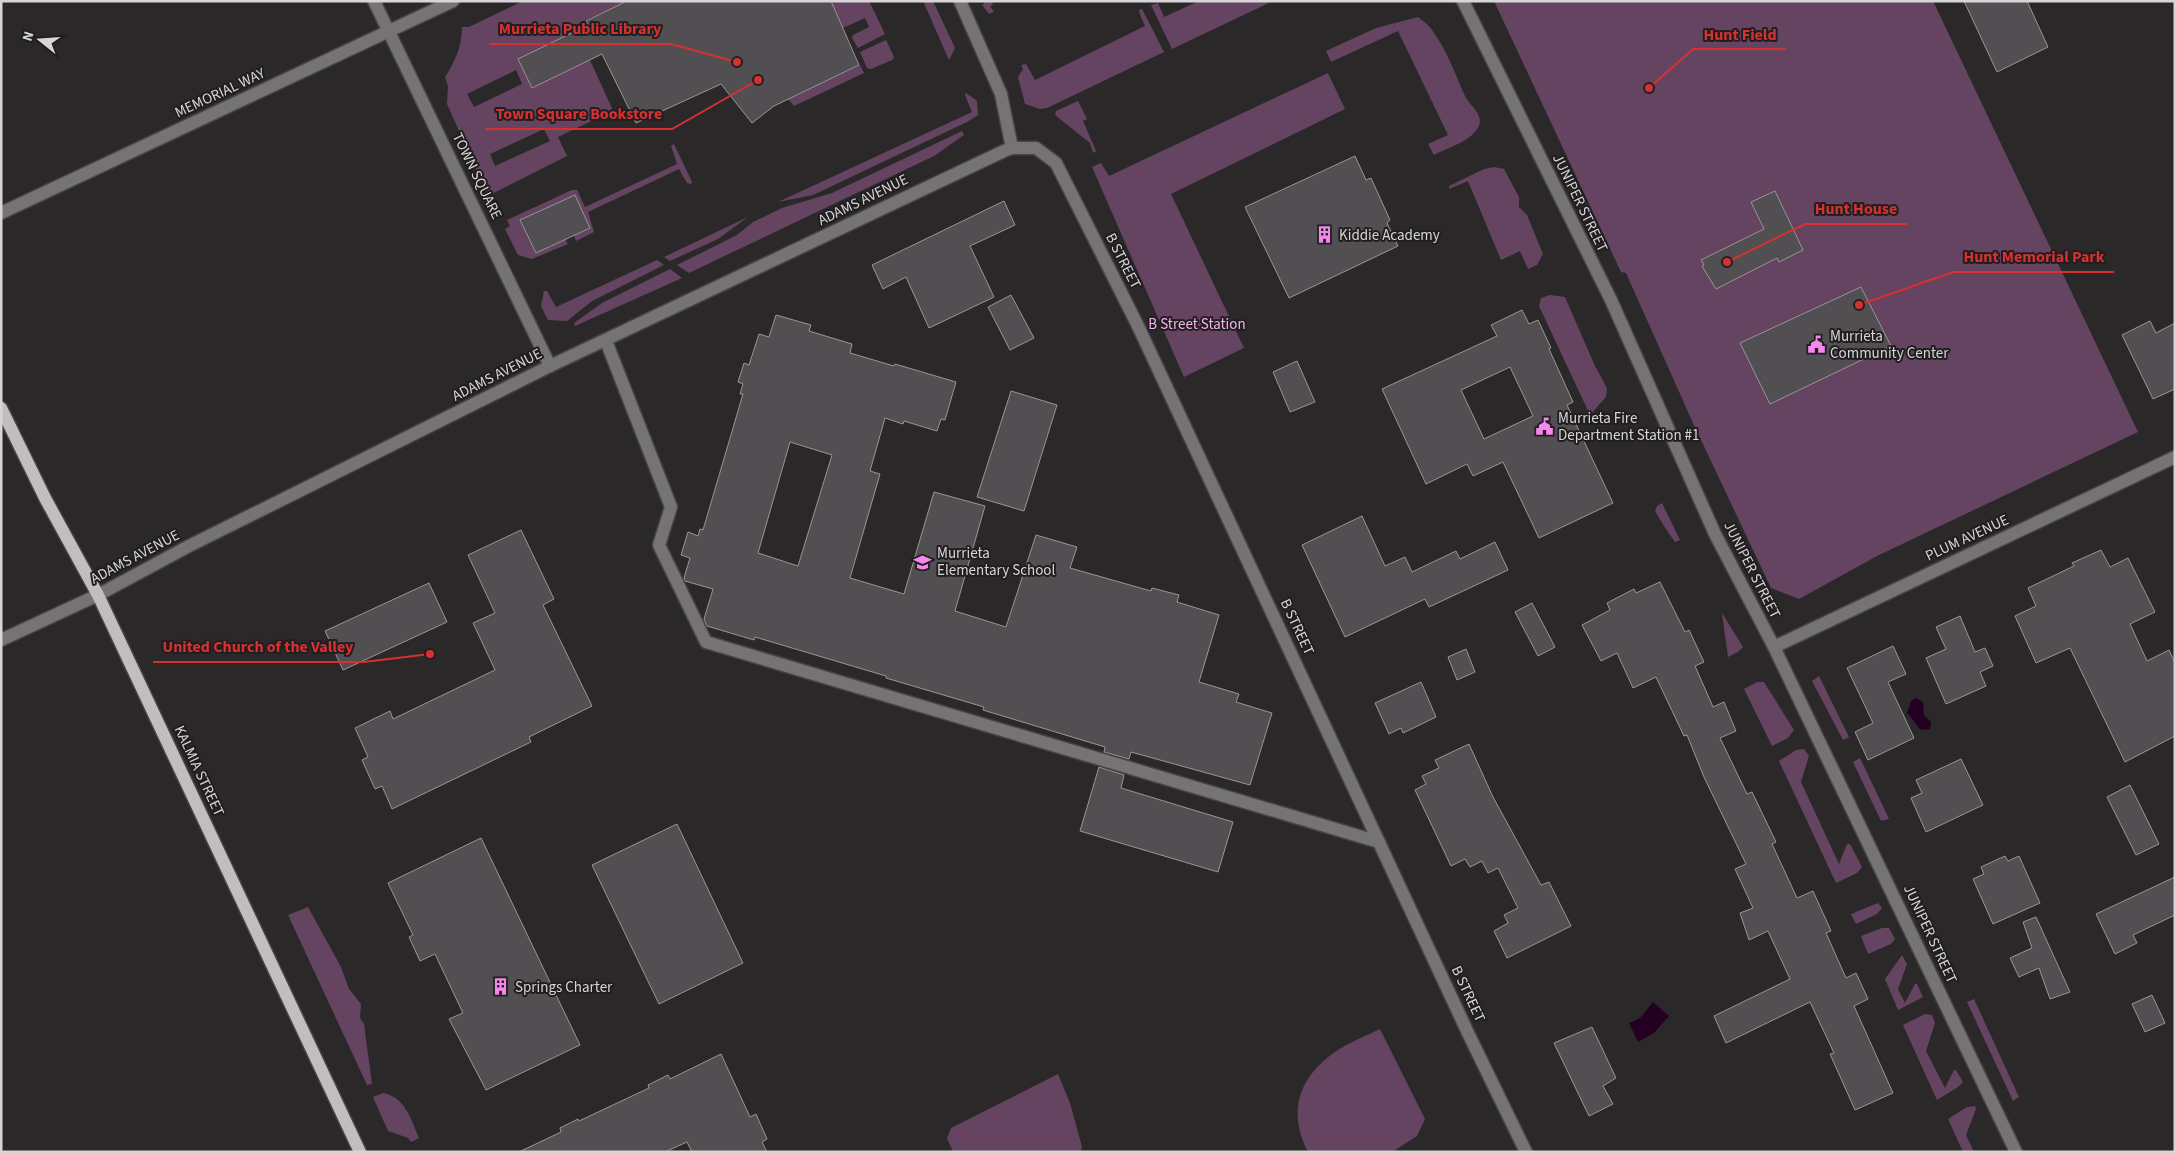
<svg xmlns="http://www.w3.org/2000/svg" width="2176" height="1153" font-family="'Source Sans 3',sans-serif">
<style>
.green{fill:#644461;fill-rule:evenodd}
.water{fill:#230021}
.building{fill:#524f52;stroke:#999598;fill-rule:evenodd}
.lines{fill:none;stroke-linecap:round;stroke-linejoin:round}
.minor-casing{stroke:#474446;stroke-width:15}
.major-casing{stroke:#474446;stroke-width:15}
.minor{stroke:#757374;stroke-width:12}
.major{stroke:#c1bec1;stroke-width:12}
.labels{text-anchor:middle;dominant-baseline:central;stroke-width:4;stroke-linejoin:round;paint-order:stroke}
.street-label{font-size:15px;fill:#d7d5d7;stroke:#211e20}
.poi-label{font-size:15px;fill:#d7d5d7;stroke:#211e20;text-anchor:start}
.park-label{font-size:15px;fill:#f7b1ef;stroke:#211e20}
.leader{fill:none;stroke:#d63131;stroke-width:2}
.callout-dot{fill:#d63131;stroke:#211e20;stroke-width:2}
.callout-label{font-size:16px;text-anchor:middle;font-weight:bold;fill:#d63131;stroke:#211e20;stroke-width:4;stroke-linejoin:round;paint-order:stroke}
</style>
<rect width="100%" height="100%" fill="#2b282a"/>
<g class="green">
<path d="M523,1h104l-49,23 3,5 -63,30 14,29 58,-28 25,55 -4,2 -3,-4 -50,24 9,19 -79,40 -41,-92 1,-18 -3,-9c10,-15 17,-31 17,-50h7zM516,70l6,14 -48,23 -7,-13zM544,129l6,12 -55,25 -5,-12z"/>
<path d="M831,1h38l16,33 -27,14 -6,-10 1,-3 16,-8 -4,-9 -22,10z"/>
<path d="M923,1h10l22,47 -6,12z"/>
<path d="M983,1h8l2,4 -3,1 4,6 -5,2 -7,-9 2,-1z"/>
<path d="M1199,1h74l-101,48 -21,-44 7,-2 6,14z"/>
<path d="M1494,1h439l205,431 -261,124 -78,43 -28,-11 -78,-165 -67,-150 -5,-1z"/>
<path d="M1140,9h2l22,43 -117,56 -7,1 -15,-5 -7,-27 5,-8 -2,-4 5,-1 9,16 110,-54 -6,-14z"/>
<path d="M1418,17c5,4 11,8 14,13 15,20 23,44 33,66 4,9 19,18 14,30 -7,15 -30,21 -45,29l-6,-11 20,-9 -50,-104 -67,31 -5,-11 50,-23z"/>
<path d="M886,40l8,17 -2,3 -21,9 -4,-1 -7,-16z"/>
<path d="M860,65l4,8 -70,33 -6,-7z"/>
<path d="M1328,73l17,36 -174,85 73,154 -60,29 -92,-210 9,-4 8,13z"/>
<path d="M966,93l11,8 1,14 -11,7 -154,73 -35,7 194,-90 -7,-17z"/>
<path d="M1078,101l9,18 -4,2 13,30 -3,2 -3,-10 -35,-28 1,-4z"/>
<path d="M962,131l2,4 -30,21 -245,117 -12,-8 60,-30 16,-13 29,-14 50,-15z"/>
<path d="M674,144l18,38 -1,2 -4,-1 -8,-14 -91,43 6,20 -18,9 -2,-5 16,-8 -15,-33 -54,26 15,32 29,-14 3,5 -36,15 -14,-4 -13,-26 5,-3 -3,-6 65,-30h5l8,17 92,-43 -6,-18z"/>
<path d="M1494,167l10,2 15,28v10l8,8 16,39 -6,11 -9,4 -8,-18 -19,9 -33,-79 -19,8v-3l35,-17z"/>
<path d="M748,217l-30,22 -48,22 -6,-4z"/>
<path d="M657,260l7,5 -72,36 -25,20 -19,-1 -7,-14 3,-15h3l9,16z"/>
<path d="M670,269l12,9 -107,48 -1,-3 28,-20z"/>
<path d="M1550,295l15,2 30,69 12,22 -1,9 -16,18 -51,-109 2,-8z"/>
<path d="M1662,503l18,37 -5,2c-7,-10 -14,-20 -20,-31l2,-5z"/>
<path d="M1722,613l21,34 -5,5 -10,5z"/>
<path d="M1819,676l30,61 -6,3 -31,-59z"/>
<path d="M1757,682h7l30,48 -6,8 -16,8 -28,-57z"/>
<path d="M1804,749l5,7 -8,26 38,82 8,-20h3l12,23 -5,6 -21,10 -57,-122 17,-11z"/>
<path d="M1860,758l29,61 -8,2 -28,-59z"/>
<path d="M1878,903l4,5 -5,6 -21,10 -5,-10z"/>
<path d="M308,907l33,60 8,22 12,15 -1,14 4,6 8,60 -5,1 -79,-170z"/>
<path d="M1882,928h7l6,11 -4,5 -23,10 -7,-18z"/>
<path d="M1902,955l5,9 -9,25 7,14 10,-19h2l6,13 -25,13 -13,-31z"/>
<path d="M1974,999l45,98 -6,4 -46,-99z"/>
<path d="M1925,1014l7,1 3,8 -9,28 19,37 9,-18h2l7,12 -5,5 -21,13 -34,-75z"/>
<path d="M1380,1029l45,90 -8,17 -25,16h-84c-21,-41 -9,-75 27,-100 14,-10 31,-16 45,-23z"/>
<path d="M1058,1074l12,29 12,44 -1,5h-128l-6,-14 4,-10z"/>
<path d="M383,1093c23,5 27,25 36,45l-8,4 -3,-4 -20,-7 -15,-34z"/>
<path d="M1975,1106l1,3 -10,26 8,17h-11l-15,-33 19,-12z"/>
</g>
<g class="water">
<path d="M1916,698l7,4 1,13 7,7 -1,7 -9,1c-6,-5 -8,-12 -14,-17l4,-12z"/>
<path d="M1653,1002l16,14 -15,17 -16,9 -9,-19 11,-5z"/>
</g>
<g class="building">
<path d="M627,1h204l28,64 -85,41 -22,17 -31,-39 -85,39 -34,-69 -70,34 -14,-29 70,-34 -2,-4z"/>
<path d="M1964,1h63l21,46 -51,25z"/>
<path d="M1355,156l11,24 5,-2 19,42 -3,3 11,23 -109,52 -44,-91z"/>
<path d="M1775,191l28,59 -24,12 -2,-4 -61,31 -14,-23 2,-1 -3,-5 63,-31 -13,-27z"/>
<path d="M575,195l15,33 -54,25 -16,-33z"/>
<path d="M1004,201l11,24 -45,21 24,51 -65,31 -23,-51 -23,12 -11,-24z"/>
<path d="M1861,287l30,59 -121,58 -30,-61z"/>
<path d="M1011,295l23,43 -24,12 -22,-43z"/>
<path d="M1522,310l7,14 9,-4 13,28 -2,1 24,53 -6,3 46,98 -74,35 -36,-76 -30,14 -6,-12 -41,20 -44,-95 115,-53 -6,-11zM1510,367l23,49 -49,23 -23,-49z"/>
<path d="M776,315l35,10 -2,6 43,13 -2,9 44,13 1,-2 61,18 -11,38 -4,-1 -4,12 -33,-10 -1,3 -18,-6 -15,53 10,3 -30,104 54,16 30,-102 51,14 -30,105 51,16 30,-92 41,12 -7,21 81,23 1,-3 27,7 -2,7 42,13 -20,67 40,12 -3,8 36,11 -22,72 -119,-33 -2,7 -25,-7 1,-5 -122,-37 1,-3 -98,-29v-2l-131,-39 -1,3 -47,-14 -3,-7 9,-30 -28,-8 -1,-3 6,-20 -9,-3 7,-23 10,4 2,-7 3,1 40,-136h-3l3,-10 -5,-2 6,-19 5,2 10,-31 10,3zM790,442l42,13 -34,111 -40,-13z"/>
<path d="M2150,321l6,12 19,-10v66l-22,10 -31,-64z"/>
<path d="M1297,361l18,41 -25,10 -17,-40z"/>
<path d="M1011,391l46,14 -33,106 -47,-14z"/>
<path d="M1362,516l23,50 20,-9 7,15 44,-21 4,8 35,-17 13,28 -79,37 -4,-8 -80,38 -43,-92z"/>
<path d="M521,530l33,69 -11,6 49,101 -63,31 2,5 -139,67 -10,-23 -7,3 -13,-29 6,-3 -13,-29 35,-17 3,8 102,-49 -22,-47 22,-10 -27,-58z"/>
<path d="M2101,550l9,17 18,-9 27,54 -25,12 17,37 22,-11 6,13v73l-50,26 -55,-114 -34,15 -21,-47 21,-10 -8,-18 46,-22 -2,-3z"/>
<path d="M1660,582l25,50 4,-2 15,32 -9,4 18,41 11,-5 12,29 -16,7 27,56 5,-2 24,50 -4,2 25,54 16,-7 18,40 -5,2 20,45 10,-5 12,26 -14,7 39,87 -38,17 -25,-56 4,-1 -24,-51 -84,41 -12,-27 76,-37 -22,-48 -19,9 -9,-27 13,-5 -18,-39 11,-5 -42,-87 -17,-42 -3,1 -28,-59 -23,11 -16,-35 -16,8 -19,-36 28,-15 -3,-7 27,-14 2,4z"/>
<path d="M429,583l18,39 -104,48 -18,-39z"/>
<path d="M1532,603l23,44 -17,9 -23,-44z"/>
<path d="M1960,616l15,36 10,-4 8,18 -13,6 6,14 -40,18 -20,-46 20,-9 -10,-22z"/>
<path d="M1893,646l13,28 -18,8 26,56 -46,22 -13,-28 18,-9 -26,-55z"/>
<path d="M1466,649l9,23 -18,8 -9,-23z"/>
<path d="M1421,682l15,35 -33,16 -2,-5 -12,6 -14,-31z"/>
<path d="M1469,744l24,53 48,88 8,-3 22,44 -64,32 -13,-27 14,-8 -4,-8 14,-7 -20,-40 -10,5 -6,-12 -12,6 -5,-8 -14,7 -36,-76 11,-6 -4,-8 17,-8 -4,-8z"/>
<path d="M1961,759l22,46 -57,27 -15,-34 11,-5 -6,-13z"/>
<path d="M1099,767l25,8 -3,13 112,34 -15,50 -138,-41z"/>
<path d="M2130,785l29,59 -23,11 -29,-58z"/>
<path d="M677,824l66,139 -84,41 -67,-139z"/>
<path d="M481,838l99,207 -94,45 -37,-71 14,-6 -28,-59 -15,7 -11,-24 4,-2 -25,-52z"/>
<path d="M2005,856l3,5 11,-5 21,47 -47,21 -20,-45 11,-5 -3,-7z"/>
<path d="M2175,877v38l-42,20 4,8 -22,11 -19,-40z"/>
<path d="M2036,917l34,75 -20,7 -11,-31 -20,9 -9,-19 22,-10 -9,-26z"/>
<path d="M2152,995l13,28 -20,9 -13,-28z"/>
<path d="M1592,1027l24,51 -13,8 10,18 -24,12 -35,-73z"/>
<path d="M721,1054l29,63 6,-3 11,25 -5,3 5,10h-75l-5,-10 -22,10h-146l42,-20 -1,-4 18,-9 1,2 70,-33 -1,-3 20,-10 2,4z"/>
</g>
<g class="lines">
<defs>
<g id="minor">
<path d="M374,1l176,365"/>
<path d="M960,1l41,93 11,54"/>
<path d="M1463,1l148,299 104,234 59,113 242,505"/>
<path d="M1,213l452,-212"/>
<path d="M606,341l65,166 -12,38 47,97 673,200"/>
<path d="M1,640l97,-45 91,-49 361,-180 454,-215 8,-3h24l20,15 82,163 330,707 58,119"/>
<path d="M1774,647l401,-190"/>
</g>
<path id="major" d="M1,408l44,90 53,97 262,557"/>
</defs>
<use href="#minor" class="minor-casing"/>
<use href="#major" class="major-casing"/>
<use href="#minor" class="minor"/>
<use href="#major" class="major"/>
</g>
<defs>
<symbol id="building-bare" viewBox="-9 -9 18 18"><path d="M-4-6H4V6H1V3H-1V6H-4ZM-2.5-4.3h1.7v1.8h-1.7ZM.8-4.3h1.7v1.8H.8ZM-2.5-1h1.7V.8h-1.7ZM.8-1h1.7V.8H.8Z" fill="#f688ed" stroke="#211e20" stroke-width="2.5" paint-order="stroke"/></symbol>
<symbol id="civic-bare" viewBox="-9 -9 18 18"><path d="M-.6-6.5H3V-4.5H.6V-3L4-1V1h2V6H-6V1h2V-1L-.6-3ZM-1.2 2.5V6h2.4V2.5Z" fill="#f688ed" stroke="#211e20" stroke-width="2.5" paint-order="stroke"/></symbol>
<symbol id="school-bare" viewBox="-9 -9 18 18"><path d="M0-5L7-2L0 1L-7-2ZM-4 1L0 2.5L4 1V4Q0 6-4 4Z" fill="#f688ed" stroke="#211e20" stroke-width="2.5" paint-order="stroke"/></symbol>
</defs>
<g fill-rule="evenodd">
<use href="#building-bare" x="1312" y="222" width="25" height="25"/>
<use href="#civic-bare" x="1804" y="332" width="25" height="25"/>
<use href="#civic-bare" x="1532" y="414" width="25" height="25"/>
<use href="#school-bare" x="910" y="550" width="25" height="25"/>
<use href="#building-bare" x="488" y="974" width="25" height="25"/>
</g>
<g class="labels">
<g class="street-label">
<text transform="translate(220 93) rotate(-25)">MEMORIAL WAY</text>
<text transform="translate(477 176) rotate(64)">TOWN SQUARE</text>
<text transform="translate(863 200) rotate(-26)">ADAMS AVENUE</text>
<text transform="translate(1580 203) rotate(64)">JUNIPER STREET</text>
<text transform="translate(1123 261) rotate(63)">B STREET</text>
<text transform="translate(497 375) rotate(-27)">ADAMS AVENUE</text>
<text transform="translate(1967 538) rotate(-25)">PLUM AVENUE</text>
<text transform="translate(135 557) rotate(-28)">ADAMS AVENUE</text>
<text transform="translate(1752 570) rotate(63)">JUNIPER STREET</text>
<text transform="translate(1297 627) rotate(65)">B STREET</text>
<text transform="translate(199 771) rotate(65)">KALMIA STREET</text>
<text transform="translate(1930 934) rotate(65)">JUNIPER STREET</text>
<text transform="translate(1468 994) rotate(65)">B STREET</text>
</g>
<g class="poi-label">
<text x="1339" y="235">Kiddie Academy</text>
<text x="1830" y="336">Murrieta<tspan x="1830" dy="17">Community Center</tspan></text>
<text x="1558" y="418">Murrieta Fire<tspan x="1558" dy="17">Department Station #1</tspan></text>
<text x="937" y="553">Murrieta<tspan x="937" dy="17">Elementary School</tspan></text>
<text x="515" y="987">Springs Charter</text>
</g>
<g class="park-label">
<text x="1197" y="324">B Street Station</text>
</g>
</g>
<path class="leader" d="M737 62L671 44H489M1649 88L1693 49H1786M758 80L672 129H485M1727 262L1805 224H1907M1859 305L1953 272H2114M430 654L364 662H153"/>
<g class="callout-dot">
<circle cx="737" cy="62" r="5"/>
<circle cx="1649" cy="88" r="5"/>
<circle cx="758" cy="80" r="5"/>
<circle cx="1727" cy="262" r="5"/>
<circle cx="1859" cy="305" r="5"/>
<circle cx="430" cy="654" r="5"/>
</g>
<g class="callout-label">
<text x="580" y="34">Murrieta Public Library</text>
<text x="1740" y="40">Hunt Field</text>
<text x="579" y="119">Town Square Bookstore</text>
<text x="1856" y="214">Hunt House</text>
<text x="2034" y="262">Hunt Memorial Park</text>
<text x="258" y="652">United Church of the Valley</text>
</g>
<rect width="2176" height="1153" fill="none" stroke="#d7d5d7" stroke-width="5"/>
<g transform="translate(40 40) rotate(287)" stroke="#211e20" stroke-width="4" paint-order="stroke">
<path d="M0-4L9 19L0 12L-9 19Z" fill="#d7d5d7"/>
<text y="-8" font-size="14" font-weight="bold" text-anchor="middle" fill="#d7d5d7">N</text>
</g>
</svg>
